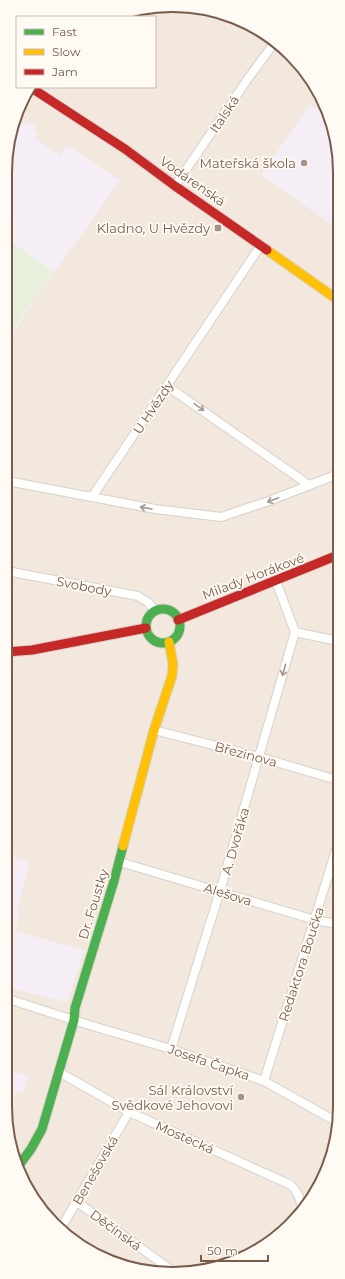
<svg xmlns="http://www.w3.org/2000/svg" width="345" height="1279" font-family="Montserrat,sans-serif">
<style>
.residential{fill:#f2e8de}
.education{fill:#f6eef6}
.green{fill:#e7f0db}
.lines{fill:none;stroke-linecap:round;stroke-linejoin:round}
.street-casing{stroke:#d7d1cb;stroke-width:10}
.fast-casing{stroke:#d9d2cb;stroke-width:11}
.slow-casing{stroke:#d9d2cb;stroke-width:11}
.jam-casing{stroke:#d9d2cb;stroke-width:11}
.street{stroke:#fefefd;stroke-width:8}
.fast{stroke:#4caf50;stroke-width:9}
.slow{stroke:#ffc107;stroke-width:9}
.jam{stroke:#c62828;stroke-width:9}
.oneway{stroke:#a8958b}
.poi-dot{fill:#a69286;stroke:#fffaf3;stroke-width:1.5}
.labels{text-anchor:middle;dominant-baseline:central;stroke-width:3.5;stroke-linejoin:round;paint-order:stroke}
.street-label{font-size:13px;fill:#7a5c4d;stroke:#fffaf3}
.poi-label{font-size:13px;fill:#7a5c4d;stroke:#fffaf3;text-anchor:end}
.rim{fill:none;stroke:#7a5c4d;stroke-width:2}
</style>
<rect width="100%" height="100%" fill="#f9f5f0"/>
<path class="residential" d="M140,8h65l42,14 44,32 32,45 16,52 -2,988 -20,51 -42,49 -59,29 -55,6 -62,-17 -52,-40 -29,-47 -13,-63 3,-967 22,-53h125v-70h-36z"/>
<g class="education">
<path d="M310,104l18,13 11,34 -1,78 -77,-54z"/>
<path d="M17,120l11,6 2,-3 6,4 -2,3 4,3 -3,5 25,18 6,-11 54,35 -47,67 -35,46 -14,23 -16,23v-199z"/>
<path d="M6,855l24,7 -13,47 3,2 -5,20 69,19 -17,53 -59,-16 5,-22 -8,-2 10,-32 -9,-3z"/>
<path d="M5,1069l23,6 -5,17 -5,-1 -12,18z"/>
</g>
<path class="green" d="M8,240l45,31 -45,65z"/>
<g class="lines">
<defs>
<g id="street">
<path d="M175,186l72,-106 28,-38"/>
<path d="M167,386l142,99"/>
<path d="M7,481l148,28 66,8 48,-16 69,-27"/>
<path d="M92,497l169,-252"/>
<path d="M7,571l131,25 11,7 6,8"/>
<path d="M276,581l19,51"/>
<path d="M295,632l43,9"/>
<path d="M154,730l105,27 78,23"/>
<path d="M120,862l195,58 22,4"/>
<path d="M5,998l84,27 82,24 93,32 73,41"/>
<path d="M171,1049l49,-158 75,-259"/>
<path d="M59,1072l70,40 162,73c7,7 9,13 11,23"/>
<path d="M264,1081l73,-234"/>
<path d="M77,1202l97,70"/>
<path d="M61,1228l68,-116"/>
</g>
<g id="fast">
<circle cx="163" cy="626" r="17"/>
<path d="M17,1168l14,-19 11,-20 32,-109 1,-12 39,-127 9,-35"/>
</g>
<g id="slow">
<path d="M267,250l71,50"/>
<path d="M123,846l31,-116 18,-54 1,-12 -4,-22"/>
</g>
<g id="jam">
<path d="M30,87l95,62 50,37 92,64"/>
<path d="M178,620l160,-65"/>
<path d="M6,652l26,-2 114,-22"/>
</g>
</defs>
<use href="#street" class="street-casing"/>
<use href="#fast" class="fast-casing"/>
<use href="#slow" class="slow-casing"/>
<use href="#jam" class="jam-casing"/>
<use href="#street" class="street"/>
<use href="#fast" class="fast"/>
<use href="#slow" class="slow"/>
<use href="#jam" class="jam"/>
</g>
<defs><path id="oneway-shaft" d="M-6 0H5M1.5-3L5.5 0L1.5 3" fill="none" stroke-width="1.6" stroke-linecap="round" stroke-linejoin="round"/></defs>
<g class="oneway">
<use href="#oneway-shaft" transform="translate(199 407) rotate(35)"/>
<use href="#oneway-shaft" transform="translate(273 500) rotate(159)"/>
<use href="#oneway-shaft" transform="translate(146 508) rotate(-170)"/>
<use href="#oneway-shaft" transform="translate(284 670) rotate(106)"/>
</g>
<g class="poi-dot">
<circle cx="304" cy="163" r="4"/>
<rect x="214" y="224" width="8" height="8" rx="2"/>
<circle cx="241" cy="1097" r="4"/>
</g>
<g class="labels">
<g class="street-label">
<text transform="translate(224 114) rotate(-56)">Italská</text>
<text transform="translate(193 181) rotate(35)">Vodárenská</text>
<text transform="translate(153 407) rotate(-56)">U Hvězdy</text>
<text transform="translate(253 576) rotate(-21)">Milady Horákové</text>
<text transform="translate(84 586) rotate(11)">Svobody</text>
<text transform="translate(246 754) rotate(15)">Březinova</text>
<text transform="translate(235 841) rotate(-74)">A. Dvořáka</text>
<text transform="translate(228 894) rotate(17)">Alešova</text>
<text transform="translate(93 904) rotate(-73)">Dr. Foustky</text>
<text transform="translate(301 964) rotate(-72)">Redaktora Boučka</text>
<text transform="translate(209 1062) rotate(19)">Josefa Čapka</text>
<text transform="translate(185 1137) rotate(24)">Mostecká</text>
<text transform="translate(95 1170) rotate(-60)">Benešovská</text>
<text transform="translate(116 1230) rotate(36)">Děčínská</text>
</g>
<g class="poi-label">
<text x="296" y="163">Mateřská škola</text>
<text x="210" y="228">Kladno, U Hvězdy</text>
<text x="233" y="1090">Sál Království<tspan x="233" dy="15">Svědkové Jehovovi</tspan></text>
</g>
</g>
<path d="M0 0H345V1279H0ZM172 12H173A160 160 0 0 1 333 172V1107A160 160 0 0 1 173 1267H172A160 160 0 0 1 12 1107V172A160 160 0 0 1 172 12Z" fill="#fffaf3" fill-rule="evenodd"/>
<path class="rim" d="M172 12H173A160 160 0 0 1 333 172V1107A160 160 0 0 1 173 1267H172A160 160 0 0 1 12 1107V172A160 160 0 0 1 172 12Z"/>
<rect x="16" y="16" width="140" height="72" fill="#fffaf3" stroke="#cabbb1"/>
<rect x="24" y="29" width="20" height="6" fill="#4caf50" stroke="#cabbb1"/>
<text x="52" y="36" font-size="12" fill="#7a5c4d">Fast</text>
<rect x="24" y="49" width="20" height="6" fill="#ffc107" stroke="#cabbb1"/>
<text x="52" y="56" font-size="12" fill="#7a5c4d">Slow</text>
<rect x="24" y="69" width="20" height="6" fill="#c62828" stroke="#cabbb1"/>
<text x="52" y="76" font-size="12" fill="#7a5c4d">Jam</text>
<path d="M201 1255v6h67v-6" fill="none" stroke="#7a5c4d" stroke-width="2"/>
<text x="207" y="1255" font-size="12" fill="#7a5c4d" stroke="#fffaf3" stroke-width="3" paint-order="stroke">50 m</text>
</svg>
